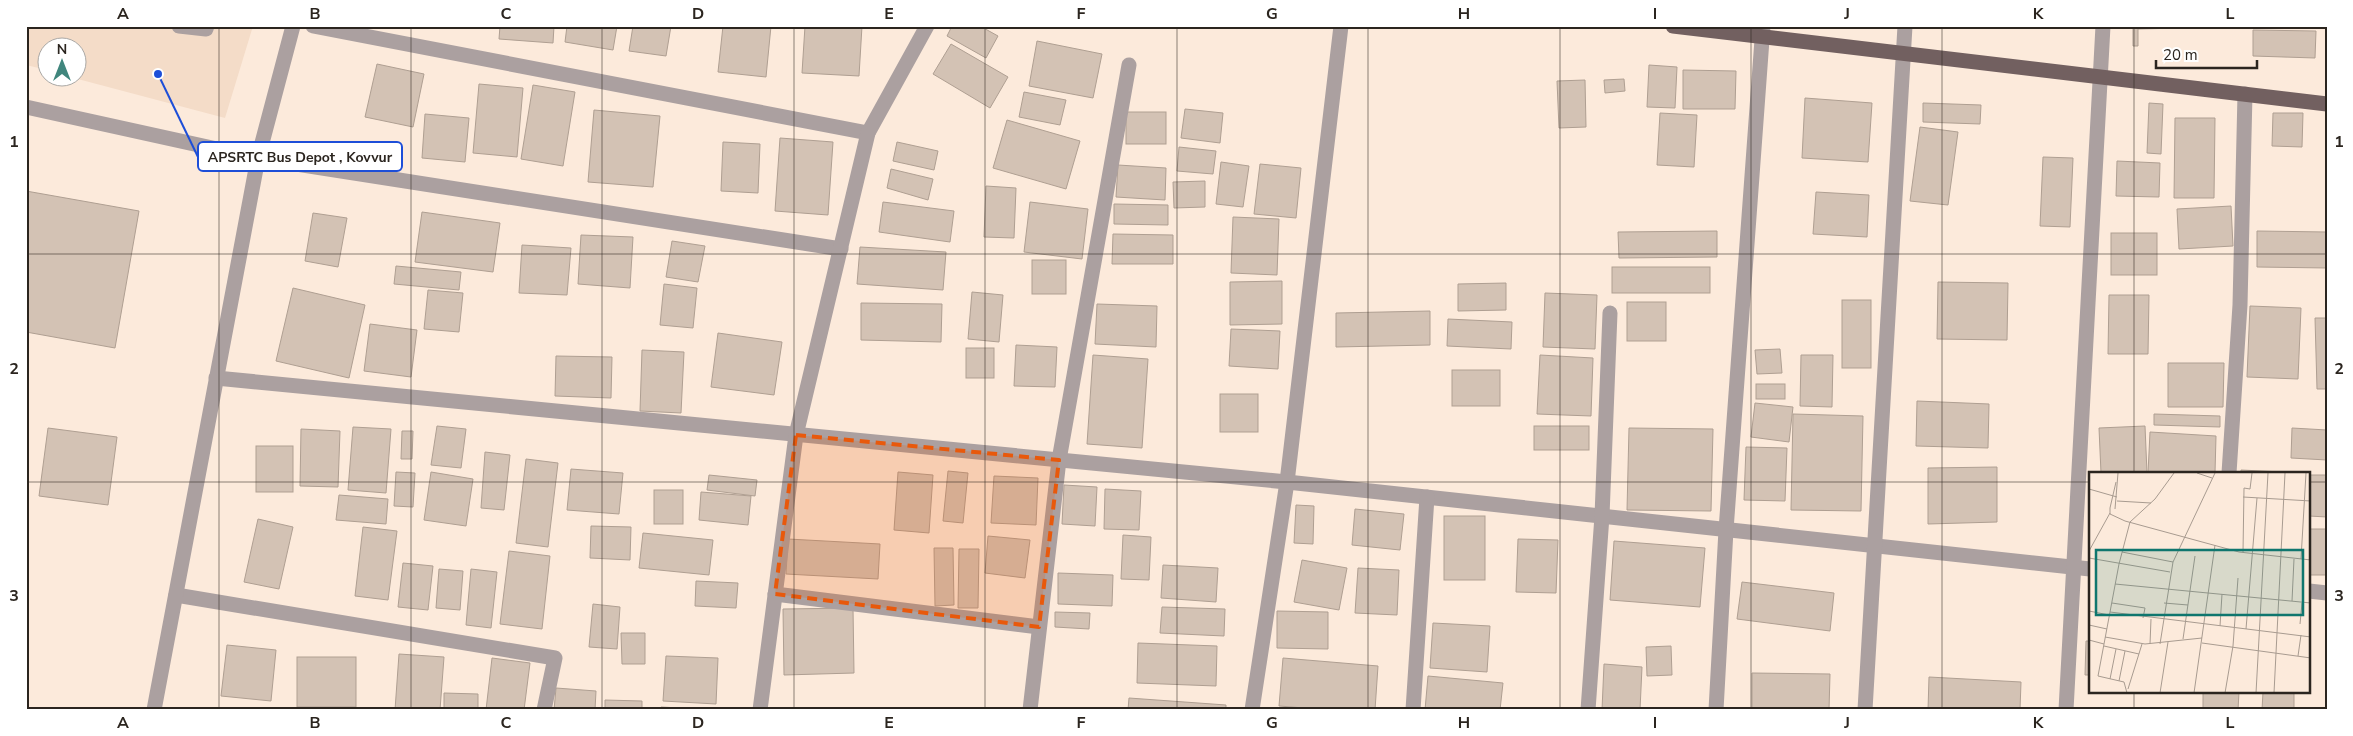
<svg xmlns="http://www.w3.org/2000/svg" width="2353" height="736" font-family="'Nunito Sans',sans-serif">
<style>
.built{fill:#f4dcc8}
.building{fill:#d3c2b4;stroke:#af9f92}
.lines{fill:none;stroke-linecap:round;stroke-linejoin:round}
.minor{stroke:#aba0a0;stroke-width:15}
.major{stroke:#726060;stroke-width:15}
.marked{fill:#e8590c;fill-opacity:0.2;stroke:#e8590c;stroke-width:4;stroke-dasharray:10 6;stroke-linejoin:round}
.grid{fill:none;stroke:#2b251f;stroke-width:1;stroke-opacity:0.55}
.inset-road{fill:none;stroke:#a89b90;stroke-width:1}
.view{fill:#0f766e;fill-opacity:0.15;stroke:#0f766e;stroke-width:2.5}
.inset-edge{fill:none;stroke:#2b251f;stroke-width:2.5}
.leader{fill:none;stroke:#1d4ed8;stroke-width:2}
.callout-dot{fill:#1d4ed8;stroke:#fff;stroke-width:2}
.callout{fill:#fff;stroke:#1d4ed8;stroke-width:2}
.callout-label{font-size:14px;text-anchor:middle;font-weight:bold;fill:#2b251f}
.neatline{fill:none;stroke:#2b251f;stroke-width:2}
.grid-label{font-size:16px;text-anchor:middle;font-weight:bold;fill:#2b251f}
</style>
<rect width="100%" height="100%" fill="#fceadb"/>
<path class="built" d="M26,26h227l-28,92 -151,-40h4v-30h-30l-1,22 -21,-5z"/>
<g class="building">
<path d="M500,26h54l-1,17 -54,-4z"/>
<path d="M567,26h50l-4,24 -48,-8z"/>
<path d="M633,26h38l-5,30 -37,-5z"/>
<path d="M723,26h48l-5,51 -48,-5z"/>
<path d="M805,26h57l-3,50 -57,-3z"/>
<path d="M952,26h28l18,10 -12,22 -39,-22z"/>
<path d="M2133,26h92v1l-87,2v17h-5z"/>
<path d="M2253,30l63,1 -1,27 -62,-2z"/>
<path d="M1037,41l65,13 -9,44 -64,-12z"/>
<path d="M951,44l57,33 -18,31 -57,-34z"/>
<path d="M377,64l47,10 -11,53 -48,-10z"/>
<path d="M1649,65l28,2 -2,41 -28,-1z"/>
<path d="M1683,70l53,1 -1,38h-52z"/>
<path d="M1624,79l1,12 -20,2 -1,-13z"/>
<path d="M1585,80l1,47 -27,1 -2,-47z"/>
<path d="M479,84l44,4 -6,69 -44,-4z"/>
<path d="M533,85l42,7 -12,74 -42,-7z"/>
<path d="M1024,92l42,8 -6,25 -41,-8z"/>
<path d="M1805,98l67,5 -4,59 -66,-4z"/>
<path d="M1923,103l58,2 -1,19 -57,-2z"/>
<path d="M2149,103l14,1 -2,50 -14,-1z"/>
<path d="M1185,109l38,4 -3,30 -39,-5z"/>
<path d="M594,110l66,6 -7,71 -65,-5z"/>
<rect x="1126" y="112" width="40" height="32"/>
<path d="M1660,113l37,2 -3,52 -37,-2z"/>
<path d="M2273,113h30l-1,34 -30,-1z"/>
<path d="M425,114l44,4 -4,44 -43,-4z"/>
<path d="M2175,118h40l-1,80h-40z"/>
<path d="M1007,120l73,21 -14,48 -73,-21z"/>
<path d="M1920,127l38,5 -10,73 -38,-4z"/>
<path d="M780,138l53,4 -5,73 -53,-4z"/>
<path d="M723,142l37,2 -2,49 -37,-2z"/>
<path d="M897,142l41,9 -4,19 -41,-9z"/>
<path d="M1179,147l37,4 -3,23 -36,-3z"/>
<path d="M2043,157l30,1 -3,69 -30,-1z"/>
<path d="M2117,161l43,2 -1,34 -43,-1z"/>
<path d="M1221,162l28,4 -6,41 -27,-3z"/>
<path d="M1260,164l41,4 -5,50 -42,-4z"/>
<path d="M1118,165l48,3 -1,32 -49,-3z"/>
<path d="M891,169l42,10 -5,21 -41,-12z"/>
<path d="M1205,181v26l-31,1 -1,-26z"/>
<path d="M986,186l30,2 -2,50 -30,-1z"/>
<path d="M26,191l113,20 -24,137 -89,-16z"/>
<path d="M1816,192l53,3 -2,42 -54,-3z"/>
<path d="M883,202l71,9 -4,31 -71,-10z"/>
<path d="M1030,202l58,7 -6,50 -58,-7z"/>
<path d="M1114,204l54,1v20l-54,-1z"/>
<path d="M2231,206l2,40 -54,3 -2,-40z"/>
<path d="M422,212l78,11 -7,49 -78,-10z"/>
<path d="M313,213l34,5 -9,49 -33,-6z"/>
<path d="M1233,217l46,2 -2,56 -46,-2z"/>
<path d="M1717,231v26l-98,1 -1,-26z"/>
<path d="M2257,231l70,1v36l-70,-1z"/>
<rect x="2111" y="233" width="46" height="42"/>
<path d="M1113,234l60,1v29h-61z"/>
<path d="M581,235l52,2 -3,51 -52,-4z"/>
<path d="M672,241l33,5 -7,36 -32,-5z"/>
<path d="M522,245l49,3 -4,47 -48,-2z"/>
<path d="M860,247l86,5 -3,38 -86,-6z"/>
<rect x="1032" y="260" width="34" height="34"/>
<path d="M396,266l65,6 -2,18 -65,-6z"/>
<rect x="1612" y="267" width="98" height="26"/>
<path d="M1282,281v43l-52,1v-43z"/>
<path d="M1938,282l70,1 -1,57 -70,-1z"/>
<path d="M1506,283v27l-48,1v-27z"/>
<path d="M664,284l33,4 -4,40 -33,-3z"/>
<path d="M293,288l72,17 -16,73 -73,-17z"/>
<path d="M428,290l35,3 -4,39 -35,-3z"/>
<path d="M972,292l31,3 -4,47 -31,-3z"/>
<path d="M1545,293l52,2 -2,54 -52,-2z"/>
<path d="M2109,295h40l-1,59h-40z"/>
<rect x="1842" y="300" width="29" height="68"/>
<rect x="1627" y="302" width="39" height="39"/>
<path d="M861,303l81,1 -1,38 -80,-2z"/>
<path d="M1097,304l60,2 -1,41 -61,-3z"/>
<path d="M2250,306l51,2 -3,71 -51,-2z"/>
<path d="M1430,311v34l-94,2v-34z"/>
<path d="M2315,318h12v71h-10z"/>
<path d="M1448,319l64,3 -1,27 -64,-3z"/>
<path d="M370,324l47,6 -6,47 -47,-6z"/>
<path d="M1231,329l49,2 -2,38 -49,-3z"/>
<path d="M718,333l64,9 -8,53 -63,-8z"/>
<path d="M1016,345l41,2 -2,40 -41,-1z"/>
<rect x="966" y="348" width="28" height="30"/>
<path d="M1780,349l2,24 -25,1 -2,-24z"/>
<path d="M642,350l42,2 -3,61 -41,-2z"/>
<path d="M1093,355l55,4 -6,89 -55,-4z"/>
<path d="M1540,355l53,3 -2,58 -54,-2z"/>
<path d="M1801,355h32l-1,52 -32,-1z"/>
<path d="M556,356l56,1 -1,41 -56,-2z"/>
<path d="M2168,363h56l-1,44h-55z"/>
<rect x="1452" y="370" width="48" height="36"/>
<rect x="1756" y="384" width="29" height="15"/>
<rect x="1220" y="394" width="38" height="38"/>
<path d="M1917,401l72,3 -1,44 -72,-2z"/>
<path d="M1755,403l38,4 -4,35 -38,-5z"/>
<path d="M1793,414l70,2 -2,95 -70,-1z"/>
<path d="M2154,414l66,2v11l-66,-2z"/>
<path d="M437,426l29,3 -5,39 -30,-3z"/>
<rect x="1534" y="426" width="55" height="24"/>
<path d="M2145,426l2,47h-46l-2,-45z"/>
<path d="M353,427l38,2 -5,64 -38,-3z"/>
<path d="M48,428l69,9 -9,68 -69,-9z"/>
<path d="M1629,428l84,1 -2,82 -84,-1z"/>
<path d="M2292,428l35,2v30l-36,-2z"/>
<path d="M301,429l39,2 -2,56 -38,-1z"/>
<path d="M402,431h11l-1,28h-11z"/>
<path d="M2150,432l66,4 -1,37h-67z"/>
<rect x="256" y="446" width="37" height="46"/>
<path d="M1746,447l41,1 -2,53 -41,-1z"/>
<path d="M485,452l25,3 -6,55 -23,-2z"/>
<path d="M526,459l32,4 -10,84 -32,-4z"/>
<path d="M1997,467v55l-69,2v-56z"/>
<path d="M571,469l52,4 -4,41 -52,-4z"/>
<path d="M2241,470l41,2v1h-41z"/>
<path d="M948,471l20,2 -5,50 -20,-2z"/>
<path d="M396,472l19,1 -2,34 -19,-1z"/>
<path d="M431,472l42,7 -7,47 -42,-6z"/>
<path d="M898,472l35,3 -4,58 -35,-3z"/>
<path d="M709,475l48,5 -2,16 -48,-6z"/>
<path d="M2309,475h18v42l-18,-1z"/>
<path d="M994,476l44,2 -2,47 -45,-2z"/>
<path d="M1064,485l33,2 -2,39 -33,-2z"/>
<path d="M1105,489l36,2 -2,39 -35,-1z"/>
<rect x="654" y="490" width="29" height="34"/>
<path d="M701,492l50,4 -3,29 -49,-5z"/>
<path d="M339,495l49,4 -2,25 -50,-4z"/>
<path d="M1296,505l18,1 -1,38 -19,-1z"/>
<path d="M1355,509l49,5 -4,36 -48,-5z"/>
<rect x="1444" y="516" width="41" height="64"/>
<path d="M258,519l35,8 -14,62 -35,-7z"/>
<path d="M591,526l40,1 -1,33 -40,-2z"/>
<path d="M363,527l34,4 -9,69 -33,-4z"/>
<rect x="2309" y="529" width="18" height="46"/>
<path d="M643,533l70,7 -4,35 -70,-7z"/>
<path d="M1123,535l28,2 -2,43 -28,-1z"/>
<path d="M988,536l42,4 -5,38 -40,-5z"/>
<path d="M788,539l92,5 -2,35 -92,-5z"/>
<path d="M1518,539l40,1 -2,53 -40,-1z"/>
<path d="M1614,541l91,7 -5,59 -90,-7z"/>
<path d="M934,548h19l1,57 -19,1z"/>
<path d="M959,549h20l-1,59h-20z"/>
<path d="M509,551l41,5 -8,73 -42,-5z"/>
<path d="M1302,560l45,8 -8,42 -45,-8z"/>
<path d="M403,563l30,3 -5,44 -30,-3z"/>
<path d="M1163,565l55,3 -2,34 -55,-4z"/>
<path d="M1358,568l41,2 -2,45 -42,-2z"/>
<path d="M439,569l24,2 -3,39 -24,-2z"/>
<path d="M471,569l26,3 -6,56 -25,-3z"/>
<path d="M1058,573l55,2 -1,31 -54,-2z"/>
<path d="M2090,576v57h-1z"/>
<path d="M696,581l42,2 -2,25 -41,-2z"/>
<path d="M1742,582l92,11 -4,38 -93,-12z"/>
<path d="M593,604l27,3 -3,42 -28,-2z"/>
<path d="M1162,607l63,2 -1,27 -64,-3z"/>
<path d="M853,608l1,65 -70,2 -1,-66z"/>
<path d="M1277,611l51,1v37l-51,-1z"/>
<path d="M1055,612l35,1 -1,16 -34,-2z"/>
<path d="M1433,623l57,3 -3,46 -57,-4z"/>
<path d="M621,633h24v31h-23z"/>
<path d="M2086,641h4v34h-5z"/>
<path d="M1138,643l79,3 -1,40 -79,-3z"/>
<path d="M227,645l49,5 -5,51 -50,-5z"/>
<path d="M1671,646l1,29 -25,1 -1,-29z"/>
<path d="M399,654l45,3 -4,53h-45z"/>
<path d="M666,656l52,2 -2,46 -53,-3z"/>
<rect x="297" y="657" width="59" height="50"/>
<path d="M492,658l38,5 -6,47h-38z"/>
<path d="M1283,658l95,8 -3,44h-46l-50,-4z"/>
<path d="M1604,664l38,3 -2,43h-38z"/>
<path d="M1752,673l78,1 -1,36h-77z"/>
<path d="M1428,676l75,7 -3,27h-75z"/>
<path d="M1929,677l92,5 -1,28h-92z"/>
<path d="M556,688l40,3 -1,19h-41z"/>
<path d="M2203,692h36l-1,18h-35z"/>
<path d="M2263,692h31v18h-32z"/>
<path d="M444,693l34,1v16h-34z"/>
<path d="M1129,698l97,7v5h-98z"/>
<path d="M605,700l37,1v9h-37z"/>
<path d="M661,707l57,3h-57z"/>
</g>
<g class="lines">
<g class="minor">
<path d="M179,26l27,3 1,-3"/>
<path d="M313,26l555,107"/>
<path d="M26,107l232,51 583,91"/>
<path d="M216,378l1071,104 803,87"/>
<path d="M2229,473l11,-168 5,-211"/>
<path d="M2309,591l18,2"/>
<path d="M775,594l264,33"/>
<path d="M176,595l379,63 -11,52"/>
<path d="M154,710l104,-552 35,-132"/>
<path d="M760,710l36,-275 72,-302 59,-107"/>
<path d="M1030,710l29,-250 70,-395"/>
<path d="M1252,710l35,-228 54,-456"/>
<path d="M1413,710l14,-213"/>
<path d="M1588,710l14,-194 8,-203"/>
<path d="M1716,710l10,-180 37,-504"/>
<path d="M1865,710l40,-684"/>
<path d="M2066,710l37,-684"/>
</g>
<path class="major" d="M1673,26l654,78"/>
</g>
<path class="marked" d="M796,435l263,25 -20,167 -264,-33z"/>
<path class="grid" d="M219,26v684M411,26v684M602,26v684M794,26v684M985,26v684M1177,26v684M1368,26v684M1560,26v684M1751,26v684M1942,26v684M2134,26v447M26,254h2301M26,482h2064M2309,482h18M2134,692v18"/>
<g transform="translate(2089 472)">
<rect width="221" height="221" fill="#fceadb"/>
<path class="inset-road" d="M108,1l15,5M0,17l28,8M154,25l68,4M28,29l34,2M21,36l6,-26M21,36v6l15,7 114,31 72,8M26,37l3,-36M0,79l21,-38M33,80l51,10M154,80l1,-64 6,1 2,-16M0,86l81,14M212,87l5,-86M26,112l196,19M203,129l2,-42M23,131l33,5 -2,10M75,131l24,2M0,139l20,4M21,140l201,25M211,152l2,-21M0,153l18,4M131,154l2,-32M157,157l11,-131M16,165l40,7 57,-6M94,167l12,-83M0,168l15,4M113,171l109,15M61,172l1,-25M71,172l13,-82 42,-89M15,174l35,8M209,184l3,-21M21,207l6,-30M30,209l6,-30M39,217l14,-45M38,221l-3,-11 -26,-6 21,-112 11,-42 25,-23 19,-26M71,221l8,-51M105,221l21,-148M136,221l8,-47 5,-68M167,221l12,-220M185,221l11,-220"/>
<path class="view" d="M7,78h207v65h-207z"/>
<rect width="221" height="221" class="inset-edge"/>
</g>
<path class="leader" d="M158 74L198 157"/>
<circle class="callout-dot" cx="158" cy="74" r="5"/>
<rect class="callout" x="198" y="142" width="204" height="29" rx="5"/>
<g class="callout-label">
<text x="300" y="162">APSRTC Bus Depot , Kovvur</text>
</g>
<rect width="2353" height="736" fill="none" stroke="#ffffff" stroke-width="55"/>
<g transform="translate(62 62)"><circle r="24" fill="#ffffff" stroke="#aaa8a5"/>
<path d="M0-4L9 19L0 12L-9 19Z" fill="#40867d"/>
<text y="-8" font-size="14" font-weight="bold" text-anchor="middle" fill="#2b251f">N</text>
</g>
<path d="M2156 60v8h101v-8" fill="none" stroke="#2b251f" stroke-width="2.5"/>
<text x="2163" y="60" font-size="15" fill="#2b251f" stroke="#ffffff" stroke-width="4" paint-order="stroke">20 m</text>
<rect x="28" y="28" width="2298" height="680" class="neatline"/>
<g class="grid-label">
<text x="123" y="19">A</text>
<text x="315" y="19">B</text>
<text x="506" y="19">C</text>
<text x="698" y="19">D</text>
<text x="889" y="19">E</text>
<text x="1081" y="19">F</text>
<text x="1272" y="19">G</text>
<text x="1464" y="19">H</text>
<text x="1655" y="19">I</text>
<text x="1847" y="19">J</text>
<text x="2038" y="19">K</text>
<text x="2230" y="19">L</text>
<text x="14" y="147">1</text>
<text x="2339" y="147">1</text>
<text x="14" y="374">2</text>
<text x="2339" y="374">2</text>
<text x="14" y="601">3</text>
<text x="2339" y="601">3</text>
<text x="123" y="728">A</text>
<text x="315" y="728">B</text>
<text x="506" y="728">C</text>
<text x="698" y="728">D</text>
<text x="889" y="728">E</text>
<text x="1081" y="728">F</text>
<text x="1272" y="728">G</text>
<text x="1464" y="728">H</text>
<text x="1655" y="728">I</text>
<text x="1847" y="728">J</text>
<text x="2038" y="728">K</text>
<text x="2230" y="728">L</text>
</g>
</svg>
